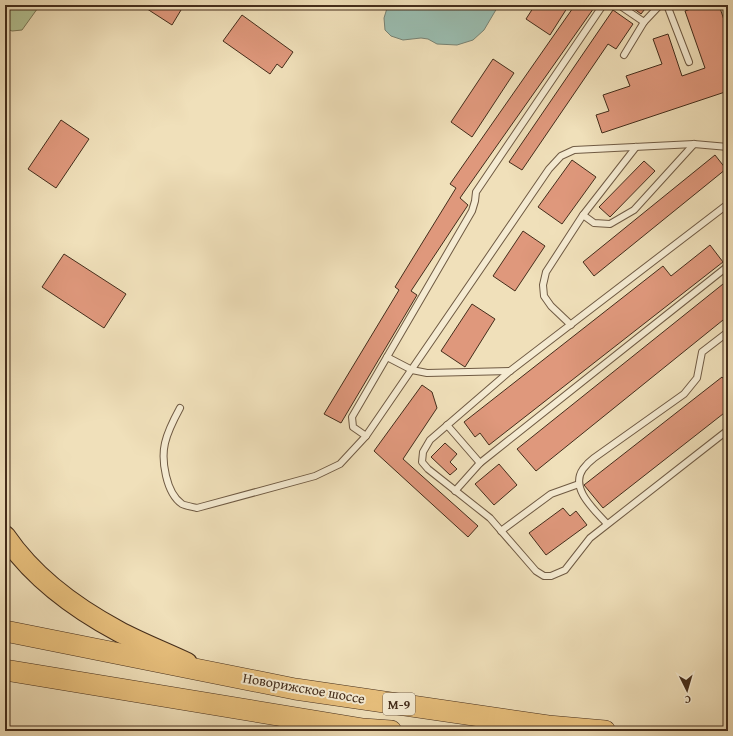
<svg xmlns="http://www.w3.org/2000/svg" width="733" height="736" font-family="'Gentium Book Plus',serif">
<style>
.green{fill:#b4c394;stroke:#7c7858}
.water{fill:#9abdb0;stroke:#788374}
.building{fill:#df987c;stroke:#442d1b}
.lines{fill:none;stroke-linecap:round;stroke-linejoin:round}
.service-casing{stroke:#6f5a43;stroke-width:8}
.primary-casing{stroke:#442d1b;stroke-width:22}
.trunk-casing{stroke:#442d1b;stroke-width:22}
.service{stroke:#f5ebd2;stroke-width:6}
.primary{stroke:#e8c07d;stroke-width:20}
.trunk{stroke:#e8c07d;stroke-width:21}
.labels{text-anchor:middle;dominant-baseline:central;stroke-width:4;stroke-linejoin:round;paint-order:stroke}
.shield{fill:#f5ebd2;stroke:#796652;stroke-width:1}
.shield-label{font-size:13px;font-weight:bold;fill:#442d1b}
.street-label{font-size:14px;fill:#442d1b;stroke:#f5ebd2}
</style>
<rect width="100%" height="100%" fill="#f0e0ba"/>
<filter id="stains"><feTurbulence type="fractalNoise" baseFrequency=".005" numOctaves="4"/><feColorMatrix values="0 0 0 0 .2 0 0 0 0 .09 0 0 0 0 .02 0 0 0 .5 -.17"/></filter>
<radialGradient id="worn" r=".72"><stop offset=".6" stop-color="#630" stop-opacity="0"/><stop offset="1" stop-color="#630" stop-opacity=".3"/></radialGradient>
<path class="green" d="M5,5h35l-18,25 -10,1 -7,-3z"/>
<path class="water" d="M388,5h109v3l-13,22 -11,10 -16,5 -20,-1 -9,-5 -7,-1 -18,2 -12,-4 -6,-6 -1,-12z"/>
<g class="building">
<path d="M141,5h43l-12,20z"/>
<path d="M535,5h34l-19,30 -24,-16z"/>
<path d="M575,5h21l-136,193 8,7 -57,86 6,4 -76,128 -17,-9 75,-124 -4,-3 61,-99 -6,-4z"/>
<path d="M629,5h19l-7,9z"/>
<path d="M701,5h18l9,27v59l-126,42 -6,-18 13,-4 -6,-16 27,-9 -4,-10 36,-12 -9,-25 15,-5 14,42 23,-8 -20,-57z"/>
<path d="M613,10l20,14 -17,25 -8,-5 -86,126 -13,-8z"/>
<path d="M242,15l51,37 -11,16 -5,-4 -7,10 -47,-33z"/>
<path d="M493,59l21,14 -42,64 -21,-15z"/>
<path d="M61,120l28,19 -33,49 -28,-19z"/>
<path d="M715,155l11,14 -132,107 -11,-14z"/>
<path d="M572,160l24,17 -34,47 -24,-17z"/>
<path d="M644,161l11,10 -45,46 -11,-10z"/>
<path d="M523,231l22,15 -30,45 -22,-15z"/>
<path d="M710,245l13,17 -234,183 -9,-12 -5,4 -11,-15 199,-156 8,10z"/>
<path d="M64,254l62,40 -22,34 -62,-41z"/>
<path d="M728,280v36l-192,155 -19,-22z"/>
<path d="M472,304l23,15 -30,48 -24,-16z"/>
<path d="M722,377l6,7v26l-125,98 -19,-23z"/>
<path d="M422,385l10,7 5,16 -34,51 75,67 -10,11 -94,-86z"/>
<path d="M445,443l12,11 -7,8 7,7 -7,6 -19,-18z"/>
<path d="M499,464l18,21 -23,20 -19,-21z"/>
<path d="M563,508l7,8 6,-5 11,14 -41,30 -17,-22z"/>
</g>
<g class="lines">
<defs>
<g id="service">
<path d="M619,5l25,17 16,-17"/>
<path d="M667,5l22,57"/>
<path d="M624,55l20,-33"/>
<path d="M728,204l-218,167 -80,69 -7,12 -1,10 6,7 62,49 46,53 8,5h7l14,-6 25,-32 138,-108"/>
<path d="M583,215l11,8 16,1 24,-14 60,-66"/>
<path d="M571,325l-20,-19 -7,-10 -1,-11 3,-13 37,-57 53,-68"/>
<path d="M387,357l25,13 15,3 83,-2"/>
<path d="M180,408c-6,11 -12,22 -15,35 -4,17 1,50 17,61 4,2 11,3 15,4l118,-32 25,-12 26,-28 183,-267 12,-13 13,-6 120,-6 34,3"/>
<path d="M447,425l33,38"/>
<path d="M366,436l-13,-9 -1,-10 120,-206 3,-10 1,-9 127,-187"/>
<path d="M455,491l25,-28 248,-197"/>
<path d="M607,524c-11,-13 -38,-35 -24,-55 3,-4 7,-8 11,-11l90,-64 13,-16 5,-26 26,-20"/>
<path d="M501,531l50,-37 28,-10"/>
</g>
<path id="primary" d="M5,536c28,41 70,72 113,95 22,12 46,21 69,32"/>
<g id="trunk">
<path d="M5,631l290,58 253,37 57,5"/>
<path d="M5,670l358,59 28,2"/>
</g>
</defs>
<use href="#service" class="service-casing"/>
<use href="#primary" class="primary-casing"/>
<use href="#trunk" class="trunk-casing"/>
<use href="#service" class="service"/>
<use href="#primary" class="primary"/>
<use href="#trunk" class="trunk"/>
</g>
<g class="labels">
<rect class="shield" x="383" y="693" width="32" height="22" rx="3"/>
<g class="shield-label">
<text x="399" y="704">М-9</text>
</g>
<g class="street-label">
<text transform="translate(304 688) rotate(10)">Новорижское шоссе</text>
</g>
</g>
<rect width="733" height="736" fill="none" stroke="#f0e0ba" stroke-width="20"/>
<rect x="6" y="6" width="721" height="724" fill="none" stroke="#442d1b" stroke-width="2"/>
<rect x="10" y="10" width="713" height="716" fill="none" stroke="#442d1b"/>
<g transform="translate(687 690) rotate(175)" stroke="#f5ebd2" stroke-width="3" paint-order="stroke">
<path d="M0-3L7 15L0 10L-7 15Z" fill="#442d1b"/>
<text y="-6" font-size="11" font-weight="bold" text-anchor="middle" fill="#442d1b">С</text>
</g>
<rect width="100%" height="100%" filter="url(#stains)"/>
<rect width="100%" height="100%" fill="url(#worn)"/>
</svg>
